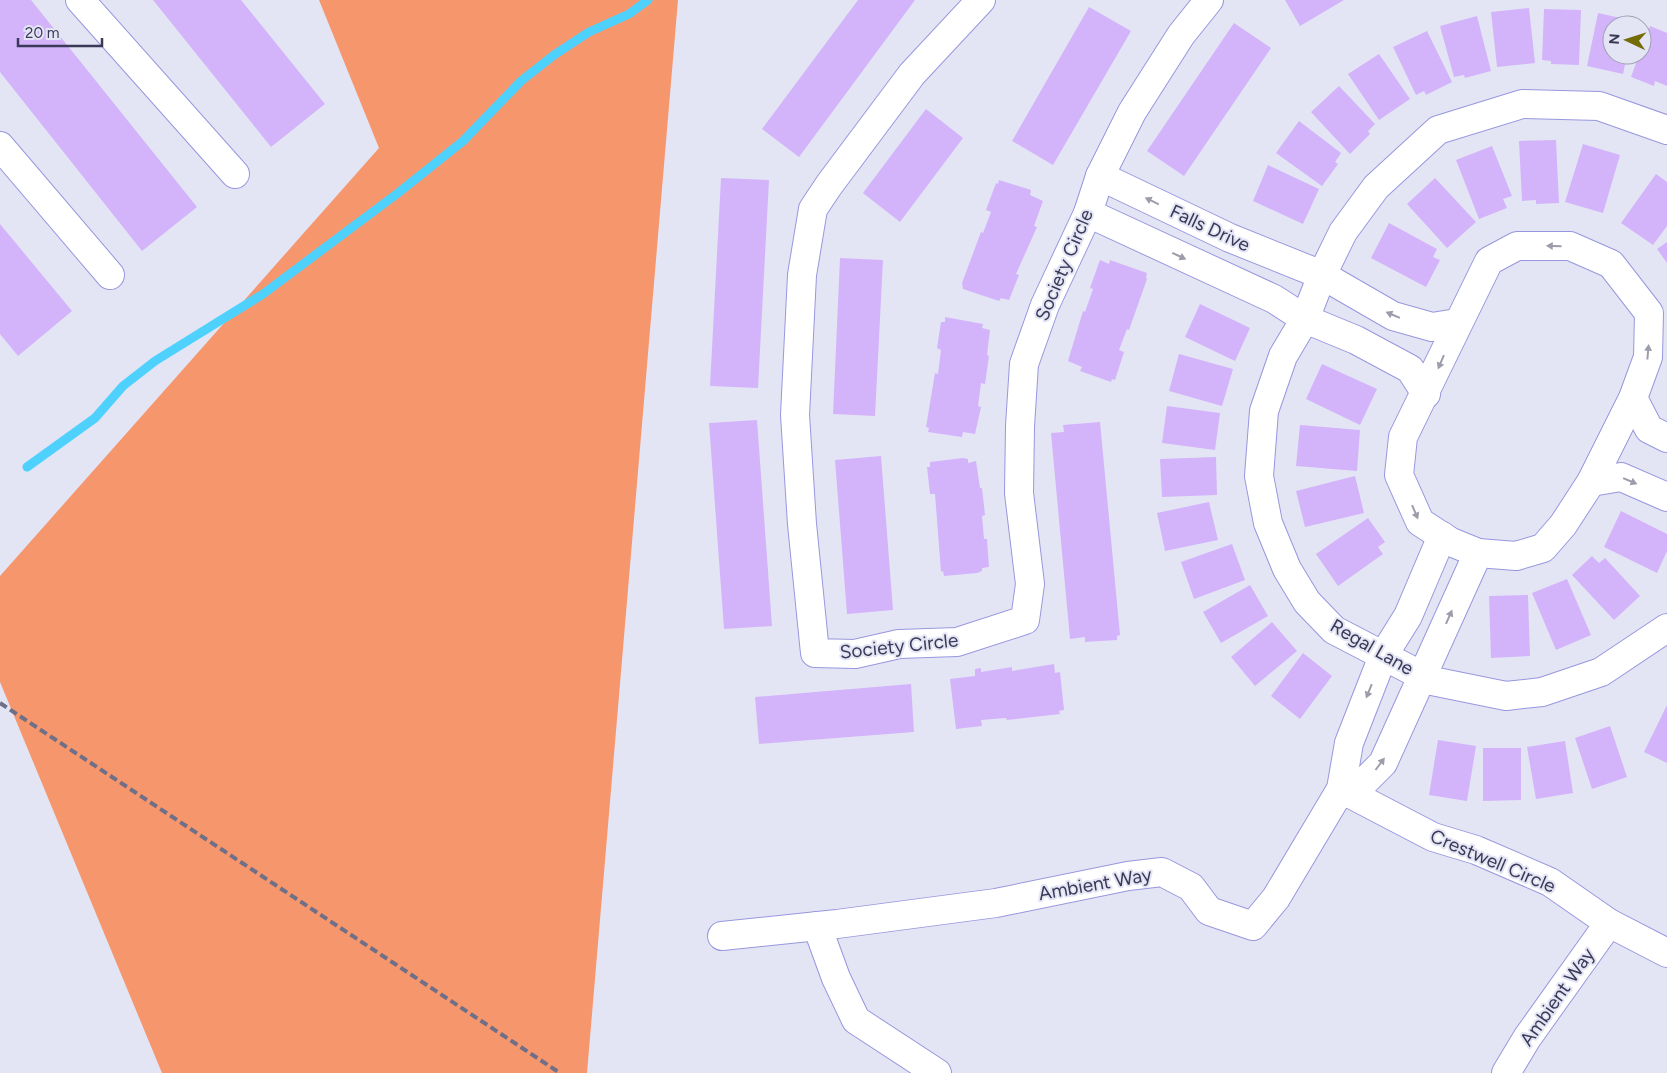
<svg xmlns="http://www.w3.org/2000/svg" width="1667" height="1073" font-family="Figtree,sans-serif">
<style>
.forest{fill:#f5966d}
.lines{fill:none;stroke-linecap:round;stroke-linejoin:round}
.stream{stroke:#4ed2fd;stroke-width:9}
.building{fill:#d3b4fb}
.minor-casing{stroke:#9897de;stroke-width:30}
.minor{stroke:#fff;stroke-width:28}
.rail{stroke:#6f6f88;stroke-width:4;stroke-dasharray:8 4;stroke-linecap:butt}
.oneway{fill:#9c9cab}
.labels{text-anchor:middle;dominant-baseline:central;stroke-width:4;stroke-linejoin:round;paint-order:stroke}
.street-label{font-size:19px;fill:#3a3957;stroke:#e4e5f4}
</style>
<rect width="100%" height="100%" fill="#e4e5f4"/>
<path class="forest" d="M319,0h359l-91,1073h-425l-162,-391v-106l379,-428z"/>
<g class="lines">
<path class="stream" d="M27,467l68,-49 28,-32 32,-25 108,-67 135,-101 65,-52 58,-60 33,-26 35,-23 40,-18 19,-14"/>
</g>
<g class="building">
<path d="M0,0h31l166,207 -55,44 -142,-179z"/>
<path d="M153,0h88l84,104 -54,43z"/>
<path d="M858,0h57l-116,157 -37,-28z"/>
<path d="M1285,0h59l-44,26z"/>
<path d="M1089,7l42,24 -78,134 -41,-24z"/>
<path d="M1529,8l6,55 -38,4 -6,-55z"/>
<path d="M1544,9l37,1 -2,55 -28,-1v-3l-9,-1z"/>
<path d="M1598,13l36,8v4h-22v30h15l-4,19 -36,-8z"/>
<path d="M1477,16l14,55 -26,7 -1,-3 -10,2 -14,-51z"/>
<path d="M1234,23l37,25 -87,128 -37,-25z"/>
<path d="M1650,26l17,7v53l-12,-5 -1,5 -23,-9 8,-22h3v-9z"/>
<path d="M1427,31l25,51 -26,13 -2,-4 -8,4 -23,-48z"/>
<path d="M1379,54l31,45 -31,21 -31,-46z"/>
<path d="M1339,86l36,38 -7,7 2,3 -20,20 -39,-42z"/>
<path d="M926,109l37,29 -63,84 -37,-29z"/>
<path d="M1299,121l42,32 -6,9 3,2 -16,22 -46,-33z"/>
<path d="M1556,140l3,63 -23,1v-4l-14,1 -3,-60z"/>
<path d="M1583,144l37,11 -17,58 -38,-11z"/>
<path d="M1492,146l20,50 -9,3 4,9 -28,11 -23,-59z"/>
<path d="M1268,165l51,24 -16,35 -50,-23z"/>
<path d="M1656,174l11,8v44l-14,19 -32,-22z"/>
<path d="M721,178l48,2 -11,208 -48,-2z"/>
<path d="M1435,178l41,44 -29,26 -40,-44z"/>
<path d="M999,180l32,10 -1,5 13,6 -9,25 3,1 -21,47 3,1 -10,25 -8,-2 -2,3 -36,-12 -1,-6 19,-51 2,1 8,-21 -5,-2 10,-27 2,1z"/>
<path d="M1389,223l48,26 -4,8 7,3 -14,27 -55,-29z"/>
<path d="M0,224l72,87 -54,45 -18,-22z"/>
<path d="M1667,242v21l-10,-14z"/>
<path d="M840,258l43,2 -8,156 -42,-2z"/>
<path d="M1100,260l9,4 1,-4 37,13 -1,5 1,1 -18,51 -2,-1 -8,21 5,2 -9,28 -3,-1 -1,3 -31,-11 2,-4 -14,-6 15,-50 2,1 8,-23 -3,-1z"/>
<path d="M1200,304l50,24 -15,33 -50,-24z"/>
<path d="M945,317l38,7 -1,4 8,2 -3,25 2,1 -4,28 -4,-1 -3,23 3,1 -6,27 -12,-2 -1,5 -34,-5 1,-4 -3,-1 9,-54 3,1 3,-24 -4,-2 4,-26h4z"/>
<path d="M1179,354l54,15 -11,37 -53,-15z"/>
<path d="M1322,364l55,25 -17,36 -54,-26z"/>
<path d="M1167,406l53,7 -5,37 -53,-7z"/>
<path d="M757,420l15,206 -48,3 -15,-206z"/>
<path d="M1100,422l20,213 -3,1v4l-32,2v-5l-15,2 -19,-206 13,-1 -1,-7z"/>
<path d="M1300,425l60,5 -3,41 -61,-5z"/>
<path d="M881,456l12,154 -46,4 -12,-154z"/>
<path d="M1216,457l1,38 -55,2 -2,-38z"/>
<path d="M963,458l5,1v4l8,-2 4,27h2l3,27 -3,1 2,23h3l2,28 -7,1v3l-5,2 -33,3 -1,-5 -2,1 -6,-78h-5l-3,-27h3v-5z"/>
<path d="M1355,476l9,37 -59,14 -9,-36z"/>
<path d="M1209,502l9,38 -53,11 -8,-38z"/>
<path d="M1621,511l46,23v17l-10,22 -53,-26z"/>
<path d="M1368,518l17,24 -7,5 5,7 -45,32 -22,-32z"/>
<path d="M1232,544l13,36 -51,19 -13,-37z"/>
<path d="M1592,556l7,7 6,-5 35,38 -26,24 -42,-45z"/>
<path d="M1567,579l24,56 -35,15 -24,-57z"/>
<path d="M1250,585l18,31 -47,27 -18,-31z"/>
<path d="M1528,595l2,61 -39,2 -2,-62z"/>
<path d="M1272,622l25,29 -42,35 -24,-29z"/>
<path d="M1303,653l29,23 -32,43 -29,-23z"/>
<path d="M1054,664l1,9 5,-1 4,38 -5,1 1,3 -53,6 -1,-2 -25,2 1,6 -26,3 -6,-50 25,-3v-7l6,-1v4l31,-5v4z"/>
<path d="M911,684l3,48 -155,12 -4,-47z"/>
<path d="M1667,705v58l-23,-11z"/>
<path d="M1610,726l17,51 -35,12 -17,-51z"/>
<path d="M1438,740l38,6 -9,55 -38,-6z"/>
<path d="M1565,741l8,52 -37,6 -9,-52z"/>
<path d="M1483,748h38v52l-38,1z"/>
</g>
<g class="lines">
<defs>
<g id="minor">
<path d="M80,0l155,174"/>
<path d="M981,0l-69,74 -83,111 -16,24 -11,66 -7,140 7,109 13,129 40,1 44,-10 58,-2 68,-22 5,-36 -11,-91 1,-67 4,-62 21,-59 43,-92 12,-37 32,-64 49,-77 28,-35"/>
<path d="M1667,130l-68,-24 -77,-2 -84,26 -62,57 -33,45 -21,43 -17,44 -22,37 -19,55 -5,65 9,47 19,46 20,33 27,28 98,51 74,15 36,-4 59,-20 66,-44"/>
<path d="M0,146l110,129"/>
<path d="M1100,176l130,62 92,37 71,41 39,11 25,-4"/>
<path d="M1088,213l186,86 31,20 51,21 54,29 16,25"/>
<path d="M1633,398l-42,84 -28,43 -20,23 -27,8 -38,-3 -27,-11 -31,-20 -21,-47 4,-38 86,-176 28,-15h53l41,18 38,49 -1,44 -15,41 16,31 18,9"/>
<path d="M1591,482l30,-5 46,20"/>
<path d="M1341,789l92,48 43,13 74,32 59,41 58,30"/>
<path d="M1341,789l20,-4 22,-22 95,-210"/>
<path d="M817,926l19,52 20,42 81,53"/>
<path d="M722,936l115,-12 159,-21 132,-27 34,-4 29,15 18,24 44,15 23,-28 65,-109 8,-46 34,-87 25,-40 34,-80"/>
<path d="M1506,1073l21,-35 82,-115"/>
</g>
</defs>
<use href="#minor" class="minor-casing"/>
<use href="#minor" class="minor"/>
<path class="rail" d="M0,703l560,370"/>
</g>
<defs><path id="oneway-solid" d="M-6-.8H1V-3.2L6.5 0L1 3.2V.8H-6Z" transform="scale(1.25)"/></defs>
<g class="oneway">
<use href="#oneway-solid" transform="translate(1152 201) rotate(-154)"/>
<use href="#oneway-solid" transform="translate(1554 246) rotate(-179)"/>
<use href="#oneway-solid" transform="translate(1179 256) rotate(25)"/>
<use href="#oneway-solid" transform="translate(1393 315) rotate(-157)"/>
<use href="#oneway-solid" transform="translate(1648 352) rotate(-85)"/>
<use href="#oneway-solid" transform="translate(1441 362) rotate(113)"/>
<use href="#oneway-solid" transform="translate(1630 481) rotate(23)"/>
<use href="#oneway-solid" transform="translate(1415 512) rotate(67)"/>
<use href="#oneway-solid" transform="translate(1449 617) rotate(-66)"/>
<use href="#oneway-solid" transform="translate(1369 691) rotate(112)"/>
<use href="#oneway-solid" transform="translate(1380 764) rotate(-53)"/>
</g>
<g class="labels">
<g class="street-label">
<text transform="translate(1210 228) rotate(25)">Falls Drive</text>
<text transform="translate(1064 265) rotate(-67)">Society Circle</text>
<text transform="translate(899 646) rotate(-6)">Society Circle</text>
<text transform="translate(1372 647) rotate(30)">Regal Lane</text>
<text transform="translate(1493 861) rotate(23)">Crestwell Circle</text>
<text transform="translate(1095 884) rotate(-10)">Ambient Way</text>
<text transform="translate(1557 997) rotate(-55)">Ambient Way</text>
</g>
</g>
<g transform="translate(1627 40) rotate(274)"><circle r="24" fill="#e4e5f4" stroke="#a0a0b5"/>
<path d="M0-4L9 19L0 12L-9 19Z" fill="#746c06"/>
<text y="-8" font-size="14" font-weight="bold" text-anchor="middle" fill="#3a3957">N</text>
</g>
<path d="M18 38v8h84v-8" fill="none" stroke="#3a3957" stroke-width="2.5"/>
<text x="25" y="38" font-size="15" fill="#3a3957" stroke="#e4e5f4" stroke-width="4" paint-order="stroke">20 m</text>
</svg>
